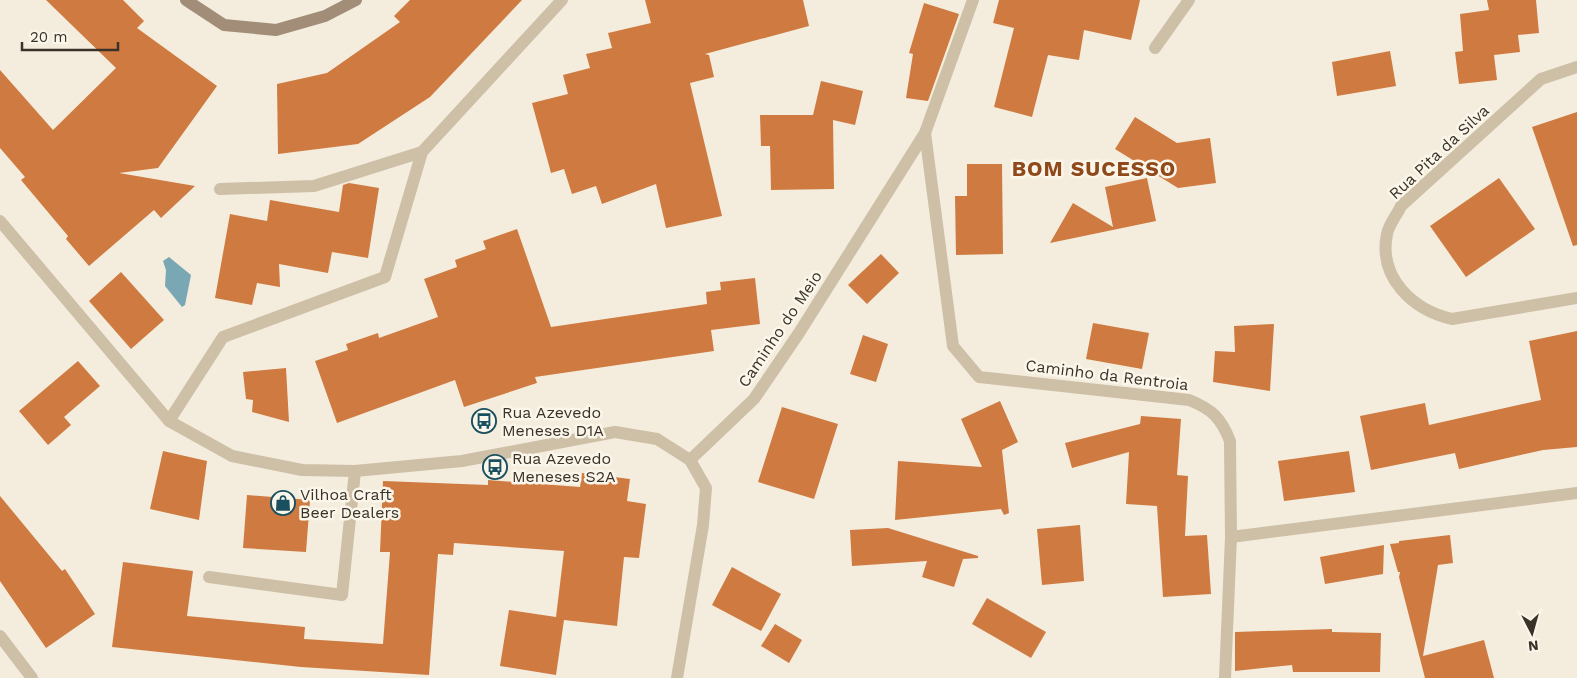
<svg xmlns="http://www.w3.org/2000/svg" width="1577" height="678" font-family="'Work Sans',sans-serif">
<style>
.water{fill:#79a8b4}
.building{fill:#cf7a40}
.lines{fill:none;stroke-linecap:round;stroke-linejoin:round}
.lane{stroke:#cebfa7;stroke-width:12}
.street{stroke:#cebfa7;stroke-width:12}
.secondary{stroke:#a28e78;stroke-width:12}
.labels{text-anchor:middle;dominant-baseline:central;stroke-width:5;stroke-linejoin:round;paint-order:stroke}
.street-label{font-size:16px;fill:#3a3128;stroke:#fbf6ea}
.poi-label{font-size:16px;fill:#3a3128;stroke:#fbf6ea;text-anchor:start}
.district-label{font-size:21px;font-weight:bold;letter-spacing:1px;fill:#8f491b;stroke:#fbf6ea}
</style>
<rect width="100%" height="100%" fill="#f4eddd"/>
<path class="water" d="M169,257l22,18 -6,30 -3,2 -17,-21 1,-16 -3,-9z"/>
<g class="building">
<path d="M46,0h77l21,21 -7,7 80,58 -59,82 -39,5 76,13 -34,32 -7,-8 -65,56 -23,-27 2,-3 -47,-56 4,-3 -25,-29v-78l53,60 63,-62z"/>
<path d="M410,0h112l-92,97 -72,47 -80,10 -1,-70 50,-11 73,-51 -6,-6z"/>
<path d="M645,0h158l6,26 -104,28 4,1 5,22 -24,6 32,133 -56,12 -10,-44 -54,20 -6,-18 -24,8 -8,-25 -13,4 -19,-70 36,-9 -5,-19 27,-7 -4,-14 26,-6 -4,-15 43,-10z"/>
<path d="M999,0h141l-9,40 -47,-10 -5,30 -31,-5 -16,62 -38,-10 20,-79 -21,-5z"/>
<path d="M1487,0h49l3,33 -21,2 2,17 -26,3 3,25 -38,4 -4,-32 8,-1 -3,-37 29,-4z"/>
<path d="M924,3l35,11 -31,87 -22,-3 7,-44 -4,-1z"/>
<path d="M1390,51l6,35 -59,10 -5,-34z"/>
<path d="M821,81l42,10 -8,34 -22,-5 1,69 -63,1 -1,-44h-9l-1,-31h53z"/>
<path d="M1577,112v133l-4,1 -41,-119z"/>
<path d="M1135,117l42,26 33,-5 6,45 -38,5 -63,-39z"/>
<path d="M967,164h35l1,90 -47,1 -1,-59h12z"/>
<path d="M1147,178l9,43 -106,22 23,-40 40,24 -8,-40z"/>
<path d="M1499,178l36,51 -69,48 -36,-51z"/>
<path d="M349,183l30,5 -11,70 -36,-6 -4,21 -49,-9 1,23 -23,-4 -5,22 -37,-7 15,-84 37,7 3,-21 69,12 4,-27z"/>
<path d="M517,229l34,98 156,-23 -1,-12 15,-2 -1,-8 35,-4 5,46 -49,6 3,21 -179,26 2,6 -73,24 -9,-27 -118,43 -22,-62 33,-11 -2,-6 32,-11 1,5 59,-21 -14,-38 33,-12 -2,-7 31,-11 -3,-8z"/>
<path d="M881,254l18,19 -32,31 -19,-19z"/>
<path d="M121,272l43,48 -33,29 -42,-48z"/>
<path d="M1093,323l56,10 -7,36 -56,-10z"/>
<path d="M1274,324l-4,67 -57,-9 2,-31 20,1 -1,-26z"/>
<path d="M1577,331v116l-34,3 -84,19 -4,-16 -84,17 -11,-54 65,-13 4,22 112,-25 -12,-59z"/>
<path d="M863,335l25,9 -12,38 -26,-8z"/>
<path d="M78,361l22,25 -36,31 7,8 -23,20 -29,-34z"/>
<path d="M286,368l3,54 -37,-10 1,-12 -7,-1 -3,-27z"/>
<path d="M1000,401l18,41 -16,8 7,63 -5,2 -3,-6 -106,11 3,-59 84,6 -21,-48z"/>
<path d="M782,407l56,17 -24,75 -56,-17z"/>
<path d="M1141,416l40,3 -4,56 11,1 -3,60 22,-1 4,59 -48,3 -6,-91 -31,-2 3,-52 -57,16 -7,-25 75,-19z"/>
<path d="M163,451l44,10 -8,59 -49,-11z"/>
<path d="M1349,451l6,41 -71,9 -6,-40z"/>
<path d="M582,473l48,6 -3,22 19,3 -7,54 -15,-1 -7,69 -53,-6 -8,55 -56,-9 9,-56 47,7 8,-66 -110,-8 -1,12 -15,-1 -9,121 -128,-8 -189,-20 11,-85 70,9 -6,45 118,11 -1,12 79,5 7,-92h-10l3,-71 105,4v-5l92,7z"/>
<path d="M247,495l63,5 -4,52 -63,-4z"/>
<path d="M0,496l62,75 3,-2 30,45 -49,34 -46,-67z"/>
<path d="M1080,525l4,56 -42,4 -5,-56z"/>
<path d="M888,528l90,28v2l-15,1 -9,28 -32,-10 5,-16 -75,5 -2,-36z"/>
<path d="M1450,535l3,28 -15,2 -15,91 61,-16 10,38h-69l-26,-101 1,-5h-2l-8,-28 9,-1v-2z"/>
<path d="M1384,545l-1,29 -58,10 -5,-27z"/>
<path d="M732,567l49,27 -20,37 -49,-26z"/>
<path d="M987,598l59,34 -15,26 -59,-34z"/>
<path d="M775,624l27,16 -13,23 -28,-17z"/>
<path d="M1332,629v3l49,1 -1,39h-87l-1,-7 -57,6v-39z"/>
</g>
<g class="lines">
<g class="lane">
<path d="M220,189l94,-3 108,-34"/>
<path d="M209,577l133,18 13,-124"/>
</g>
<g class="street">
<path d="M1155,48l34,-48"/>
<path d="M1577,67l-36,12 -140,127c-4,9 -12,18 -14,28 -9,44 26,76 65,85l125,-21"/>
<path d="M925,133l28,213 26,31 210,23c23,9 32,18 41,41l1,96 -6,141"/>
<path d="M0,221l169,200 63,35 70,14 53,1 107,-10 153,-29 42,7 33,21 16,28 -3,37 -26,153"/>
<path d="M169,421l54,-84 162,-60 37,-125 140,-152"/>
<path d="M690,460l64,-61 45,-66 126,-200 48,-133"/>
<path d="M1231,537l346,-44"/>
<path d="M0,636l32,42"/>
</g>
<path class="secondary" d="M186,0l38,25 52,5 49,-14 31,-16"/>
</g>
<defs>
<symbol id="bus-ring" viewBox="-11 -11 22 22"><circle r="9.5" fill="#fbf6ea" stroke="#1a4f5f" stroke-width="1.5"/><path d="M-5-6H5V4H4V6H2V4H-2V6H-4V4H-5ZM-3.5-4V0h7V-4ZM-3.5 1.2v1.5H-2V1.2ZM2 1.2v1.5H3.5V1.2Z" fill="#1a4f5f"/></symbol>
<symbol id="shop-ring" viewBox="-11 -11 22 22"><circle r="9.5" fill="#fbf6ea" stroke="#1a4f5f" stroke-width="1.5"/><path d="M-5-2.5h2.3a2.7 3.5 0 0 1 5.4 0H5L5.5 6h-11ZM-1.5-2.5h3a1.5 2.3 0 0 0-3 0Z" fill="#1a4f5f"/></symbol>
</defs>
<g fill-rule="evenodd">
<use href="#bus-ring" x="470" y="407" width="28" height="28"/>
<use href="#bus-ring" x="481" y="453" width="28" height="28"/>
<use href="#shop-ring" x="269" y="489" width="28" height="28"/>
</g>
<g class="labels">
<g class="street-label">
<text transform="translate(1439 152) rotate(-43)">Rua Pita da Silva</text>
<text transform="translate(780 329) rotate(-56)">Caminho do Meio</text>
<text transform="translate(1107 375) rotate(7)">Caminho da Rentroia</text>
</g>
<g class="poi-label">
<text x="502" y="412">Rua Azevedo<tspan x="502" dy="18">Meneses D1A</tspan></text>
<text x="512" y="458">Rua Azevedo<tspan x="512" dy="18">Meneses S2A</tspan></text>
<text x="300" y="494">Vilhoa Craft<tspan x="300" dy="18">Beer Dealers</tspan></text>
</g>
<g class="district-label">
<text x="1094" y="168">BOM SUCESSO</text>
</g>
</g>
<g transform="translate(1532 633) rotate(174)" stroke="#fbf6ea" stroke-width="4" paint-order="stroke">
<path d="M0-4L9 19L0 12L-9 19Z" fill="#3a3128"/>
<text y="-8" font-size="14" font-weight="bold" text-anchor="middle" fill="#3a3128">N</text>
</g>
<path d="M22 42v8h96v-8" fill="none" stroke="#3a3128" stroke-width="2.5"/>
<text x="30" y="42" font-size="15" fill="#3a3128" stroke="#fbf6ea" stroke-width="4" paint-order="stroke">20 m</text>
</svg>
